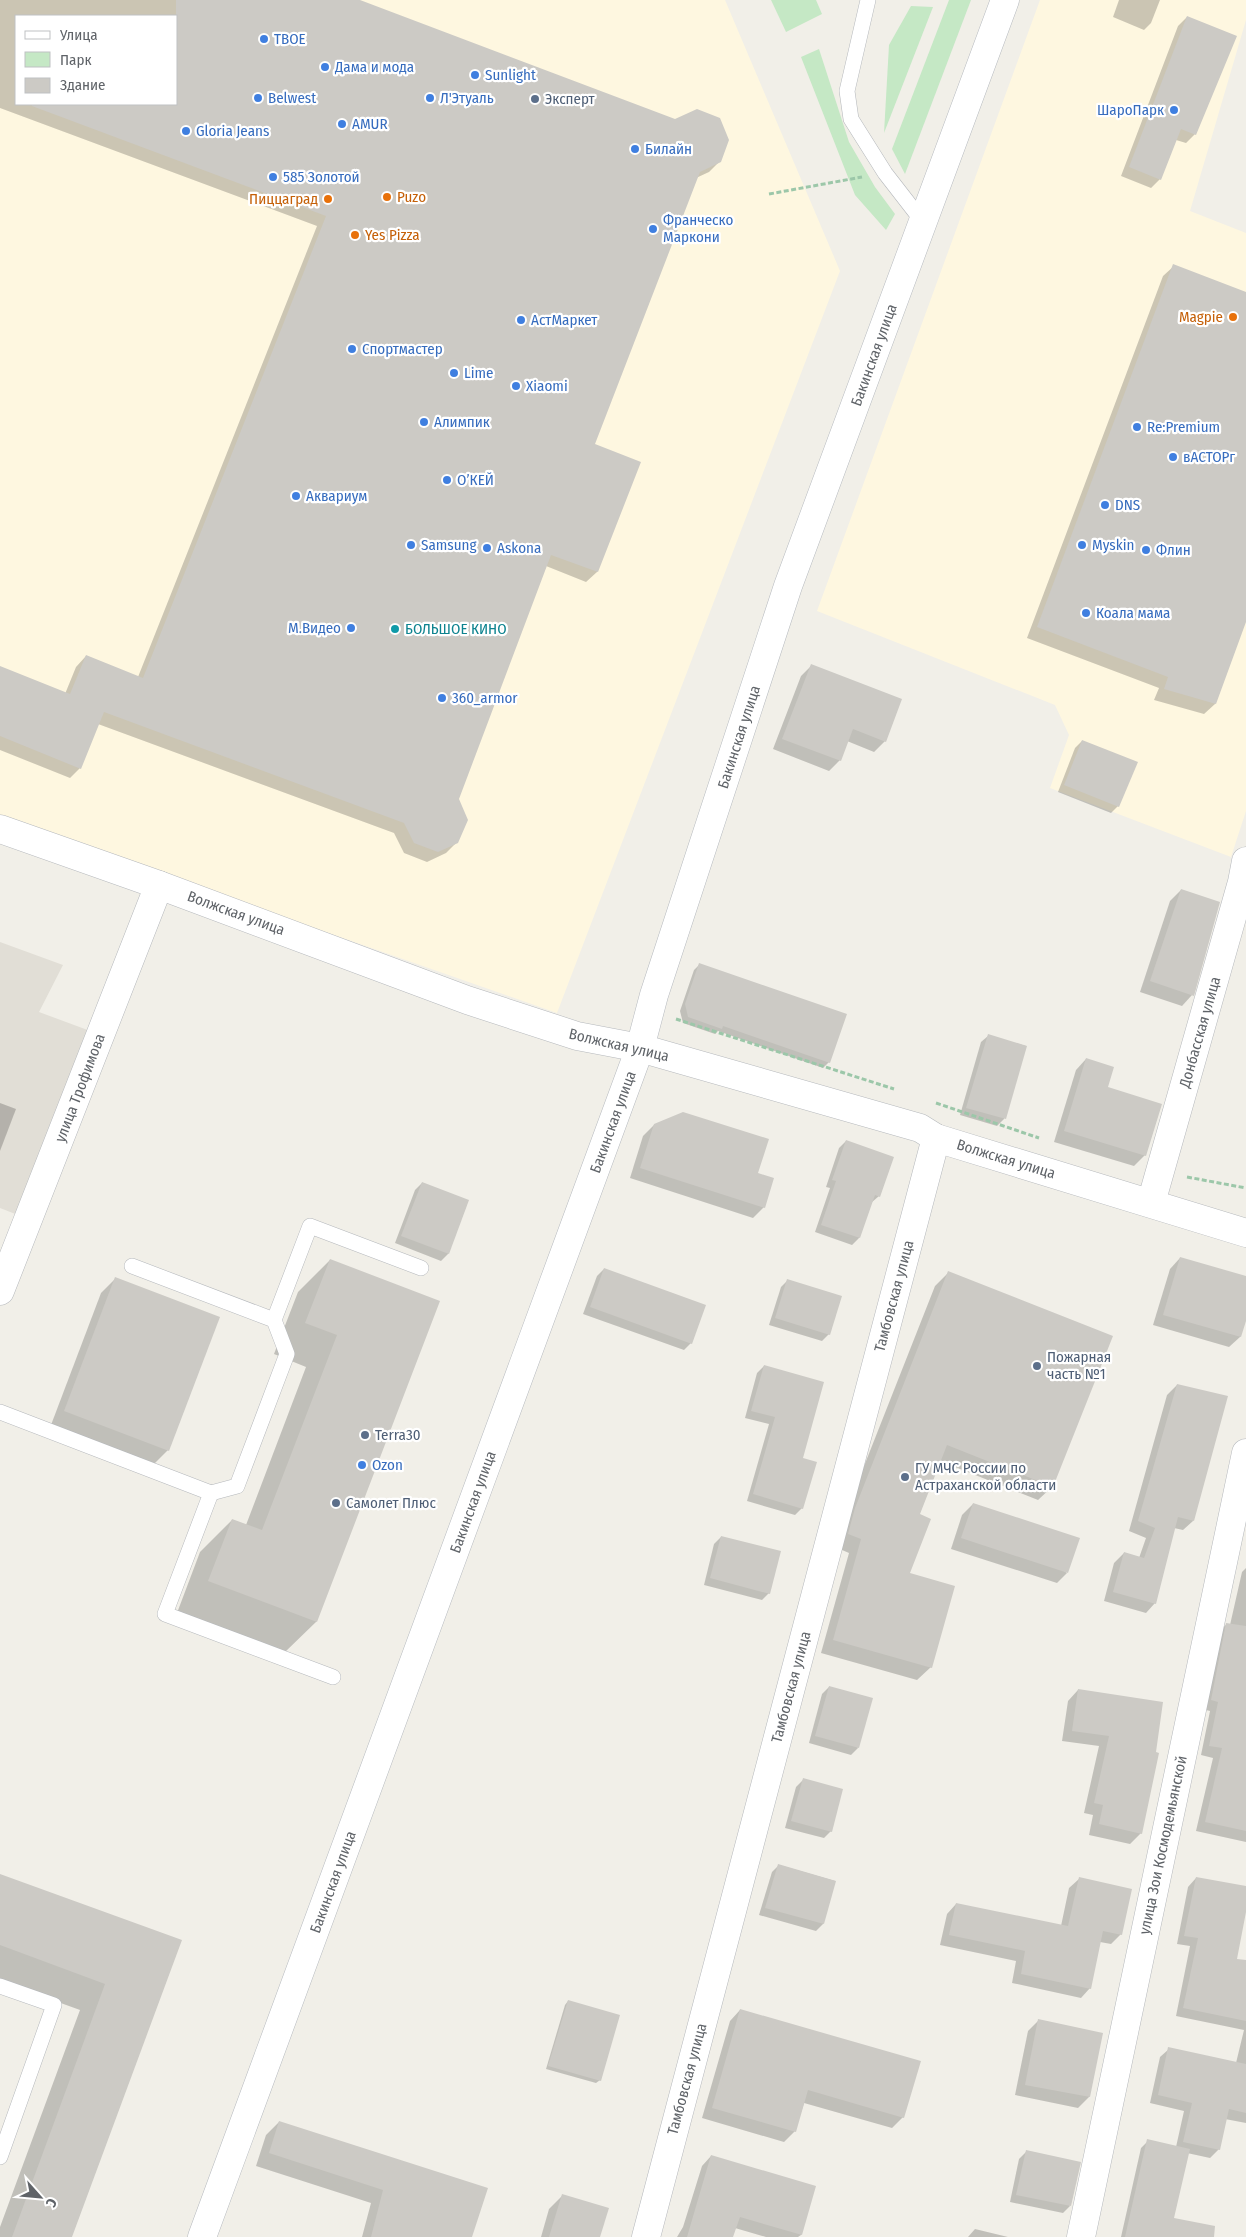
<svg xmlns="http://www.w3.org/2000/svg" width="1246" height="2237" font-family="'Fira Sans Condensed',sans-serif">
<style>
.commercial{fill:#fef7e0;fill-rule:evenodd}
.education{fill:#e1ded6}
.green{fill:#c5e8c5}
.shadow{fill:#0003;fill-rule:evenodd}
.building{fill:#cccac5}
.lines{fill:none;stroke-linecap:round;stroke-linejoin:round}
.service-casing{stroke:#b5b8bc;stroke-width:16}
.minor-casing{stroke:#b5b8bc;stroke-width:29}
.secondary-casing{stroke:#b6babf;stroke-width:29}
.path{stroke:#9cc7a9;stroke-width:3;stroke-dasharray:5 2.5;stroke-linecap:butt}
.service{stroke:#fff;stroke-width:15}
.minor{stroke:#fff;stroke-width:28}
.secondary{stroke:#fff;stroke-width:28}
.shop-dot{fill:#3f7fe0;stroke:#fff;stroke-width:2}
.service-dot{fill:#5c6f8a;stroke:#fff;stroke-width:2}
.food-dot{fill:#e8710a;stroke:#fff;stroke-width:2}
.culture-dot{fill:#0f9aa8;stroke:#fff;stroke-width:2}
.labels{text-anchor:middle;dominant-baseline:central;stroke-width:4.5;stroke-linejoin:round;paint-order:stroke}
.shop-label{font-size:15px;fill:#366cbe;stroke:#fff;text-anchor:start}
.service-label{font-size:15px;fill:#4e5e75;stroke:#fff;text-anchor:start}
.food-label{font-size:15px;fill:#c56008;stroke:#fff;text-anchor:start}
.street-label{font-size:15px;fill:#5f6368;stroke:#fff}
.culture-label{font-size:15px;fill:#0d838f;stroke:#fff;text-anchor:start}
</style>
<rect width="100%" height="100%" fill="#f1efe8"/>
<g class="commercial">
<path d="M0,0h725l115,271 -283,742 -557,-195zM16,16h160v88h-160z"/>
<path d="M1040,0h206v20l-56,191 56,22v578l-15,46 -181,-69 19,-53 -14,-30 -238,-94z"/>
</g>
<path class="education" d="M0,942l63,23 -24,47 54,20 -70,185 -23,-9z"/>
<g class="green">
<path d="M771,0h45l6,14 -36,18z"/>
<path d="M949,0h22l-66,174 -13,-25z"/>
<path d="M911,6l22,1 -49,126 5,-88z"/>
<path d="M819,49l30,93 26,45 20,27 -9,16 -31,-35 -54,-138z"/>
</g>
<g class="shadow">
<path d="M0,0h357l363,161 -11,11 -13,6 -103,267 46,18 -42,109 -11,10 -40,-16 -88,233 -1,43 -11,11 -19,9 -23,-9 -10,-20 -296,-109 -18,44 -10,10 -70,-28v-82l65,26 11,-27 10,-11 52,21 179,-451 -317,-118zM16,16h160v88h-160z"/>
<path d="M1119,0h41l-9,23 -7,7 -31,-13z"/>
<path d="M1187,17l8,117 -9,9 -10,-3 -16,39 -9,9 -30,-12 57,-150z"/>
<path d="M1174,266l72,27v325l-31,86 -11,10 -50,-14 5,-12 -132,-50 136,-362z"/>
<path d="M811,666l74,75 -11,11 -27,-11 -7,19 -11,11 -56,-22 28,-73z"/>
<path d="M1082,741l36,65 -7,7 -53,-21 17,-44z"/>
<path d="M1181,890l11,105 -10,11 -42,-14 30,-91z"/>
<path d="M699,965l130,97 -6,6 -105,-37 -3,3 -32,-11 -3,-12 14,-41z"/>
<path d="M988,1036l38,10 -22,73 -7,7 -37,-11 21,-73z"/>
<path d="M1086,1059l20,29 39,67 -11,11 -80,-24 22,-72z"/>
<path d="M0,1103l16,6 -16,42z"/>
<path d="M654,1125l102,48 8,34 -11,11 -123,-40 13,-42z"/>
<path d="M846,1141l33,55 -8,7 -12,35 -7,7 -37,-13 15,-44 -4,-1 13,-39z"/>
<path d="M422,1183l46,18 -20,53 -7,7 -46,-18 20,-53z"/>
<path d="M1180,1258l66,19v39l-6,21 -11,10 -76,-22 17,-56z"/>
<path d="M330,1260l108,42 -122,320 -32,31 -107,-40 23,-61 32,-32 14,5 60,-158 -32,-13 24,-62z"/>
<path d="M604,1269l87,74 -7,7 -101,-36 14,-38z"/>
<path d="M948,1273l163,64 -59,150 -14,13 -98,-39 -21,54 -11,59 23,93 -14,13 -96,-27 28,-100 -14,-6 7,-25 93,-236z"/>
<path d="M115,1279l53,171 -14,14 -103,-39 50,-132z"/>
<path d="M788,1280l41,54 -7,7 -53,-16 12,-38z"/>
<path d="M764,1366l37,92 1,50 -7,7 -48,-14 22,-77 -24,-6 12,-45z"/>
<path d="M1177,1385l16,136 -10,9 -9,-2 -19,75 -9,10 -42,-12 10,-38 10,-10 15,5 7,-20 -17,-7 38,-136z"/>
<path d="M973,1504l94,69 -10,10 -106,-34 11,-34z"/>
<path d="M721,1537l48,56 -7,7 -58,-15 10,-41z"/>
<path d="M1246,1568v274l-50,-11 17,-73 -12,-3 9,-44 -8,-2 15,-76 10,-9 3,1 12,-53z"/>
<path d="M829,1687l29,61 -7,7 -42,-12 13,-49z"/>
<path d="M1078,1690l84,13 -21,130 -11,11 -41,-9 4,-20 -9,-2 15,-67 -37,-5 6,-40z"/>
<path d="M803,1780l28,51 -7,7 -39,-10 11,-41z"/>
<path d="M779,1865l56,16 -12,43 -7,7 -57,-16 13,-43z"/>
<path d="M0,1875l180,66 -109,296h-71v-10l80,-217 -80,-29z"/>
<path d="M1196,1878l50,10v17l-12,66 12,2v150l-21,-4 -6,30 -9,9 -23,-5 -15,66 10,18h-61l20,-89 7,-7 28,6 8,-36 -34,-8 10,-46 9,-8 67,14 8,-33 -68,-14 14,-70 -13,-2 11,-57z"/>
<path d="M1079,1879l42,55 -10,10 -11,-2 -10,46 -9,10 -69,-15 4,-22 -76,-16 7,-31 9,-10 105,22 8,-38z"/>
<path d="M568,2001l32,79 -4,3 -50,-14 19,-64z"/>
<path d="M740,2010l163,107 -11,11 -88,-25 -9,28 -11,11 -82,-24 28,-97z"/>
<path d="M1039,2020l62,14 -12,63 -11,11 -63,-13 13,-64z"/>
<path d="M279,2122l192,115h-109l9,-34 -115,-37 10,-31z"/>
<path d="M1026,2152l44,54 -7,7 -53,-11 9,-43z"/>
<path d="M711,2156l104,31 -14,48 -3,2h-32l-31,-9 -3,9h-55l6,-10 19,-61z"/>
<path d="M562,2196l37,41h-58l8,-28z"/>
<path d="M975,2229l33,8h-40z"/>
</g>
<g class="building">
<path d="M176,0h184l315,119 22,-10 23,9 9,22 -8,22 -21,10 -105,272 46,18 -43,110 -47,-17 -92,244 9,21 -10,23 -20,9 -24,-9 -10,-20 -300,-111 -23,57 -81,-33v-70l70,28 16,-39 57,23 183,-462 -294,-110v-2h144z"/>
<path d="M1187,16l50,20 -41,99 -15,-6 -20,51 -32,-13z"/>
<path d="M1173,264l73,28v330l-30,82 -52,-15 4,-12 -131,-50z"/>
<path d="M811,664l91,35 -16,43 -33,-13 -12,32 -59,-22z"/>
<path d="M1082,740l56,22 -19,45 -55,-22z"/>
<path d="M1181,889l39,13 -26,94 -44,-15z"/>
<path d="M699,963l148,51 -17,49 -107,-37 -1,3 -34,-12 -3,-13z"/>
<path d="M988,1034l39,12 -21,73 -40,-11z"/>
<path d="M1086,1058l28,9 -6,20 54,17 -16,52 -82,-25z"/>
<path d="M683,1112l86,27 -11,34 16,5 -9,30 -125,-40 14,-44z"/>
<path d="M846,1140l48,17 -14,40 -5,-2 -15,43 -39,-13 15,-44 -4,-1z"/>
<path d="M422,1182l47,18 -20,54 -48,-18z"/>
<path d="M1180,1257l66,19v45l-5,16 -78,-22z"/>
<path d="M330,1259l110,42 -123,321 -109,-41 24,-62 30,11 75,-195 -32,-12z"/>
<path d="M604,1268l102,37 -14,39 -102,-37z"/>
<path d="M948,1271l165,65 -60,151 -106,-42 -27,69 11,5 -21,54 45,13 -23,82 -99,-28 28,-101 -13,-5 7,-26z"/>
<path d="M115,1277l105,40 -51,134 -105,-40z"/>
<path d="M787,1279l55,17 -12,39 -55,-17z"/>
<path d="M764,1365l60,17 -21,76 14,4 -14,47 -50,-15 22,-77 -24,-6z"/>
<path d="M1177,1384l51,12 -34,125 -16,-4 -22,87 -43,-12 11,-40 20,6 11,-30 -17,-7z"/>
<path d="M973,1503l107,35 -12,35 -107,-35z"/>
<path d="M721,1536l60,15 -11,43 -60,-16z"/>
<path d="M1226,1623l20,3v205l-41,-9 17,-74 -13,-2 9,-44 -7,-2z"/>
<path d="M829,1686l44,12 -14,50 -44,-12z"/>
<path d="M1078,1689l85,13 -7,50 3,1 -17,81 -43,-10 4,-19 -9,-2 15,-67 -37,-5z"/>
<path d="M803,1778l40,11 -11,43 -41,-11z"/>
<path d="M778,1864l58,17 -12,43 -59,-16z"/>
<path d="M0,1874l182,66 -110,297h-60l93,-253 -105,-39z"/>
<path d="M1079,1877l53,12 -10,46 -19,-4 -12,58 -70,-15 4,-23 -76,-16 7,-32 112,23z"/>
<path d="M1196,1877l50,9v26l-9,47 9,1v61l-63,-13 15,-70 -14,-2z"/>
<path d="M568,2000l52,15 -19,66 -53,-15z"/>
<path d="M740,2009l181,52 -17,57 -96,-28 -12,42 -84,-24z"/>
<path d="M1038,2019l65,14 -13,64 -65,-12z"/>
<path d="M1168,2047l78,17v49l-17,-4 -9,41 -37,-8 9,-39 -34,-8z"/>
<path d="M279,2121l209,67 -16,49h-101l12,-47 -114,-37z"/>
<path d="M1147,2139l43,10 -16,69 41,8 -1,11h-89z"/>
<path d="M1026,2150l55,12 -10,44 -55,-11z"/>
<path d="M711,2155l105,31 -14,49 -62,-18 -7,20h-46z"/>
<path d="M562,2194l47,14 -9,29h-51z"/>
</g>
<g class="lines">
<defs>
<g id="service">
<path d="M868,0l-21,91 4,28 34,54 38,49"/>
<path d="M132,1266l142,54"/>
<path d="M0,1412l211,81 -46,121 168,63"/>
<path d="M211,1493l26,-7 50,-132 -13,-34 36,-94 111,42"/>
<path d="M0,1986l54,19 -54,152"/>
</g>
<g id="minor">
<path d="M0,829l159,56 308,115 110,36 63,12 280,80 16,10 310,95"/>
<path d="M1151,1203l91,-321 4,-21"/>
<path d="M0,1291l159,-406"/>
<path d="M646,2237l290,-1099"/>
<path d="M1081,2237l165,-784"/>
</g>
<path id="secondary" d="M202,2237l438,-1189 14,-53 134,-409 217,-586"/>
</defs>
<use href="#service" class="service-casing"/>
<use href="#minor" class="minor-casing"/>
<use href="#secondary" class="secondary-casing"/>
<g class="path">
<path d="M769,194l93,-17"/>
<path d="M676,1019l218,70"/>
<path d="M936,1103l103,35"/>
<path d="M1187,1177l59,11"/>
</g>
<use href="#service" class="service"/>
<use href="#minor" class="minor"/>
<use href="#secondary" class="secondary"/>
</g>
<g class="shop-dot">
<circle cx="264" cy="39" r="5"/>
<circle cx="325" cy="67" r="5"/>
<circle cx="475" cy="75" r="5"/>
<circle cx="258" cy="98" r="5"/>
<circle cx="430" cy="98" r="5"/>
<circle cx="1174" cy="110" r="5"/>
<circle cx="342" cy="124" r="5"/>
<circle cx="186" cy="131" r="5"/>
<circle cx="635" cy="149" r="5"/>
<circle cx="273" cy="177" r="5"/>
<circle cx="653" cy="229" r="5"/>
<circle cx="521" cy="320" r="5"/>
<circle cx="352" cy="349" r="5"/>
<circle cx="454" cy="373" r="5"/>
<circle cx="516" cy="386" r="5"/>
<circle cx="424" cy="422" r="5"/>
<circle cx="1137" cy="427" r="5"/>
<circle cx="1173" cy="457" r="5"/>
<circle cx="447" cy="480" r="5"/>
<circle cx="296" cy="496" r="5"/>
<circle cx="1105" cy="505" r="5"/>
<circle cx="411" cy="545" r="5"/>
<circle cx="1082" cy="545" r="5"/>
<circle cx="487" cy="548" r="5"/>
<circle cx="1146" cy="550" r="5"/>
<circle cx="1086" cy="613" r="5"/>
<circle cx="351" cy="628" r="5"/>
<circle cx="442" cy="698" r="5"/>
<circle cx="362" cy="1465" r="5"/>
</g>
<g class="service-dot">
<circle cx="535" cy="99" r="5"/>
<circle cx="1037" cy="1366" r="5"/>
<circle cx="365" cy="1435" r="5"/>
<circle cx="905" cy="1477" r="5"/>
<circle cx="336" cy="1503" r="5"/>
</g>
<g class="food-dot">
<circle cx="387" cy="197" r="5"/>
<circle cx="328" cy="199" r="5"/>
<circle cx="355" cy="235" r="5"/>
<circle cx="1233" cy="317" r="5"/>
</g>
<circle class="culture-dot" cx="395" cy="629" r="5"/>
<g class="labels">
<g class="shop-label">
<text x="274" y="39">ТВОЕ</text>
<text x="335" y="67">Дама и мода</text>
<text x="485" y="75">Sunlight</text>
<text x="268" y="98">Belwest</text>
<text x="440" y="98">Л'Этуаль</text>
<text x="1164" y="110" text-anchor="end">ШароПарк</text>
<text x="352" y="124">AMUR</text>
<text x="196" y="131">Gloria Jeans</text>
<text x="645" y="149">Билайн</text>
<text x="283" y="177">585 Золотой</text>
<text x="663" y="220">Франческо<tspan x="663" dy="17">Маркони</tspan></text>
<text x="531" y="320">АстМаркет</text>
<text x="362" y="349">Спортмастер</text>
<text x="464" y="373">Lime</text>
<text x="526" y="386">Xiaomi</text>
<text x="434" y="422">Алимпик</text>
<text x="1147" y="427">Re:Premium</text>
<text x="1183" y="457">вАСТОРг</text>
<text x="457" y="480">О’КЕЙ</text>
<text x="306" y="496">Аквариум</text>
<text x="1115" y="505">DNS</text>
<text x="421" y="545">Samsung</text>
<text x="1092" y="545">Myskin</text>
<text x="497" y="548">Askona</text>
<text x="1156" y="550">Флин</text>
<text x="1096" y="613">Коала мама</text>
<text x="341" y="628" text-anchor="end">М.Видео</text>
<text x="452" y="698">360_armor</text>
<text x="372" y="1465">Ozon</text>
</g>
<g class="service-label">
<text x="545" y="99">Эксперт</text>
<text x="1047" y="1357">Пожарная<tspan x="1047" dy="17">часть №1</tspan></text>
<text x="375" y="1435">Terra30</text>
<text x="915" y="1468">ГУ МЧС России по<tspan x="915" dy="17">Астраханской области</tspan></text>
<text x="346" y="1503">Самолет Плюс</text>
</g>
<g class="food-label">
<text x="397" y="197">Puzo</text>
<text x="318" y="199" text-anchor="end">Пиццаград</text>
<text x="365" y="235">Yes Pizza</text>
<text x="1223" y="317" text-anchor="end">Magpie</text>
</g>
<g class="street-label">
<text transform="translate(874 355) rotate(-70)">Бакинская улица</text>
<text transform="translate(739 737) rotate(-72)">Бакинская улица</text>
<text transform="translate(236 913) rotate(20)">Волжская улица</text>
<text transform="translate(1200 1032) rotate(-74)">Донбасская улица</text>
<text transform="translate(619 1045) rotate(13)">Волжская улица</text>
<text transform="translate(80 1088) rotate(-69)">улица Трофимова</text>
<text transform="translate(613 1122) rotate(-70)">Бакинская улица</text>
<text transform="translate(1006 1159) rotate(17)">Волжская улица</text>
<text transform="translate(894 1296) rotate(-75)">Тамбовская улица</text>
<text transform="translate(473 1502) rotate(-70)">Бакинская улица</text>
<text transform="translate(791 1687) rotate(-75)">Тамбовская улица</text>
<text transform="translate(1163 1845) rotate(-78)">улица Зои Космодемьянской</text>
<text transform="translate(333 1882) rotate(-70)">Бакинская улица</text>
<text transform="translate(687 2079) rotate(-75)">Тамбовская улица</text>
</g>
<g class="culture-label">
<text x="405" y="629">БОЛЬШОЕ КИНО</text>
</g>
</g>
<rect x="15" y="15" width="162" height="90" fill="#ffffff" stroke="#bfc1c3"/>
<rect x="25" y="31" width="25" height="8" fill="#ffffff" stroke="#bfc1c3"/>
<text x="60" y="40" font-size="15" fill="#5f6368">Улица</text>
<rect x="25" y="52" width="25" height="15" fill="#c5e8c5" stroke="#bfc1c3"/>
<text x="60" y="65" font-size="15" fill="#5f6368">Парк</text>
<rect x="25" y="78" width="25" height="15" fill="#cccac5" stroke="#bfc1c3"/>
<text x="60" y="90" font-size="15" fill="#5f6368">Здание</text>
<g transform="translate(40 2197) rotate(117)" stroke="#ffffff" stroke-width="4" paint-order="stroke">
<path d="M0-4L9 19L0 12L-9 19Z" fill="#5f6368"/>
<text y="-8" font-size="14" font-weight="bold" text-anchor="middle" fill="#5f6368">С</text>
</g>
</svg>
